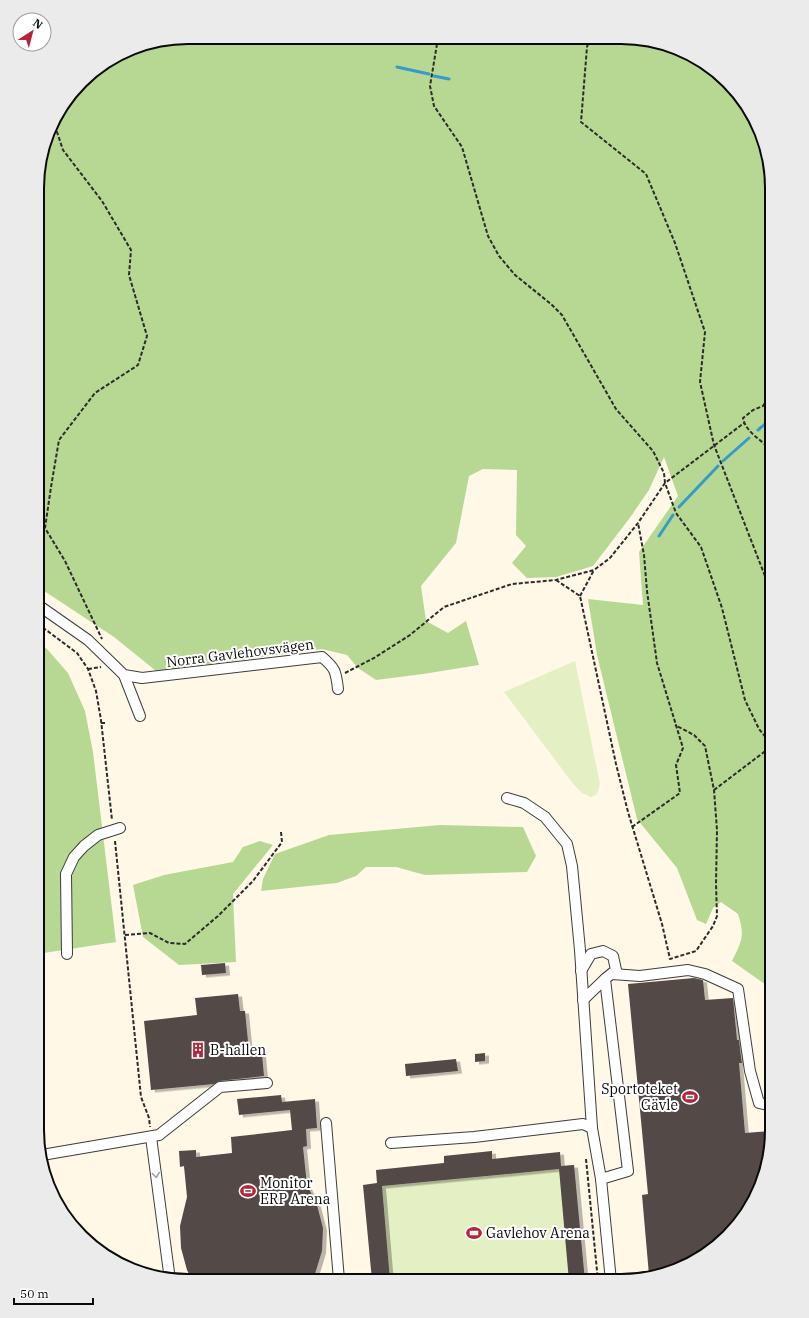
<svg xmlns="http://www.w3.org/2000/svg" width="809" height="1318" font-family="'IBM Plex Serif',serif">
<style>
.forest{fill:#b7d892}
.pitch{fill:#e4efc4}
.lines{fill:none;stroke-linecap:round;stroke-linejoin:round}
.stream{stroke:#349ccb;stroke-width:3}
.building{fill:#524a46;filter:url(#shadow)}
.minor-casing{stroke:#3d3d3d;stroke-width:12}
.path{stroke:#2c2c2c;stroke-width:2;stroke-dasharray:4 2;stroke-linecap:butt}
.minor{stroke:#fff;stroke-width:10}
.oneway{stroke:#9d9d9d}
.labels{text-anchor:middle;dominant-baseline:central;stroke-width:4;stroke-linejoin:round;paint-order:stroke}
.street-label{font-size:14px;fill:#0a0a0a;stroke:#fff}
.poi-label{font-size:14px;fill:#0a0a0a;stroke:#fff;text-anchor:start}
.rim{fill:none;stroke:#0a0a0a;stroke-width:2}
</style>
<defs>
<filter id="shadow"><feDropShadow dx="4" dy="2.5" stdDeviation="0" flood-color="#0004"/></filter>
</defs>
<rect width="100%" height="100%" fill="#fff8e7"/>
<g class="forest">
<path d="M188,37l453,1 38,11 34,19 28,28 20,35 11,57v801l-40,-28c10,-20 13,-25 6,-47l-17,-12 -8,6 -7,16 -9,-4 -20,-52 -40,-49 -40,-164 -9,-56 55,6 -4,-53 39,-56 -14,-39 -15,33 -20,29 -36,47 -37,11 -29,1 -15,-15 14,-17 -10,-11 1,-65 -34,-1 -14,7 -13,67 -35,43 5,35 22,12 18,-12 13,44 -56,9 -47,6 -18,-12 -11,-13 -25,-6 -166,22 -42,-34 -76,-50v-418l15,-48 35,-46 43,-27z"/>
<path d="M38,642l9,7 21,24 17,38 8,41 23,190 -79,12z"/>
<path d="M440,825l83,2 13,29 -9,16 -102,3 -29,-8h-30l-10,9 -19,7 -76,8 2,-12 12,-25 54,-19z"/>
<path d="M260,841l13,4 -40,49 3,68 -57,3 -36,-28 -10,-52 31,-10 69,-13 10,-15z"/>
</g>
<g class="pitch">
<path d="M575,661l25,123 -3,10 -6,3 -9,-4 -8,-8 -70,-93z"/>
<path d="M492,1151v8l68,-7 1,14 13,-1 11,116 -213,-1 -9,-95 14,-2 -1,-13 67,-7 1,-7z"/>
</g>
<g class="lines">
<g class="stream">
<path d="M397,67l32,7"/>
<path d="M434,76l15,3"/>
<path d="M758,430l14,-12"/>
<path d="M723,461l26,-23"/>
<path d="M679,507l39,-41"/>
<path d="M659,536l14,-21"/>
</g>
</g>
<g class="building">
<path d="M225,963l1,10 -24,2 -1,-10z"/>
<path d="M694,978l9,2 2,20 28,-2 4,42h2l2,17 1,6h-3l6,70 27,-2v9l-11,44 -5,1 1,9 -16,28 -28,28 -35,20 -29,5 -7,-80 6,-1 -20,-210z"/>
<path d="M238,994l2,17h5l4,40 9,-1v4h4l2,22 -45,5 -5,3 -63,6 -7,-69 53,-6 -2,-17z"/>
<path d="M485,1053v8l-10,1v-8z"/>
<path d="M456,1059l2,12 -52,5 -1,-12z"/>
<path d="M281,1095l1,7 33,-3 2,29 -11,1 1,17 -4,1 4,38 10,20 6,23 -1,23 -7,23 1,6h-124l-5,-10 -6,-22 -1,-22 7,-29 -3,-31 -4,1 -1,-16 17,-1v7l36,-4 -1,-16 61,-7 -2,-20 -51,5 -2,-16z"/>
<path d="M492,1151v8l68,-7 1,14 13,-1 11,116h-16l-10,-112 -177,17 8,94h-18l-9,-95 14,-2 -1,-13 68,-7v-7z"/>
</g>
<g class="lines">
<defs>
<g id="minor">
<path d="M38,605l50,35 36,35 18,3 180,-21c13,11 14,14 16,32"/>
<path d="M124,675l16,41"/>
<path d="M507,798l17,5 21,14 22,27 5,22 8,84 12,178 9,51 10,102"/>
<path d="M67,954l-1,-80 8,-17 10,-11 14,-11 22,-7"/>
<path d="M581,971l10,-17 12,-3 10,5 3,14 -11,9 23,192 -27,8"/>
<path d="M612,974l28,2 48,-6 17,4 33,15 12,82 9,32 13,3"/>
<path d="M583,1000l22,-21"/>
<path d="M326,1123l13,157"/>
<path d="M151,1137l19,143"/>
<path d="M391,1143l83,-6 109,-13 9,4"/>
<path d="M42,1155l117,-20 61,-48 47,-4"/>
</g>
</defs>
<use href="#minor" class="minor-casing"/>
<g class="path">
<path d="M438,38l-8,48 4,20 28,41 26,89 11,20 16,19 36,29 11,11 54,94 37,42 11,22 1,10 11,30 25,34 21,61 23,92 14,29 13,16"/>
<path d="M590,38l-3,9 -6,75 65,52 29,69 30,89 -5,50 14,63 58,149"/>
<path d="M53,120l10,30 39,51 29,49 -2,25 18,61 -9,29 -43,28 -36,47 -8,47 -6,41 20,33 37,78"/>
<path d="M765,445v10l7,12"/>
<path d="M772,448h-3c-8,-8 -24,-17 -26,-30l10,-8 10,-4 9,-14"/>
<path d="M556,580l24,16 36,168 12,48 34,112 8,35 26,-8 17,-25 4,-10 -1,-32 1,-54 -3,-40 -9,-44 -11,-11 -19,-10"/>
<path d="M580,596l14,-26"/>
<path d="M38,624l39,29 11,16 8,22 5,29 11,100"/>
<path d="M88,669l13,-2"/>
<path d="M345,673l29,-15 36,-23 34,-28 68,-23 44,-4 38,-10 16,-12 28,-35 27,-40 79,-60"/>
<path d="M101,723h6"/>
<path d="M714,790l58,-44"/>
<path d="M632,827l48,-34 -4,-28 7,-17 -26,-85 -10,-72 -3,-36 -6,-32"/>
<path d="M115,841l26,256 8,21 1,9"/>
<path d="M125,935l25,-2 19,10 16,1 33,-28 35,-35 29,-39 -1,-10"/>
<path d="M586,1159l12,122"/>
</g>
<use href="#minor" class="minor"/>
</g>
<defs><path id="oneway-chevron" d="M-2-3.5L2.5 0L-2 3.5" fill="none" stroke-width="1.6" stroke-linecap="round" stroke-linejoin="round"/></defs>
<use class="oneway" href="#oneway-chevron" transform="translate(156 1175) rotate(82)"/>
<defs>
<symbol id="building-bare" viewBox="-9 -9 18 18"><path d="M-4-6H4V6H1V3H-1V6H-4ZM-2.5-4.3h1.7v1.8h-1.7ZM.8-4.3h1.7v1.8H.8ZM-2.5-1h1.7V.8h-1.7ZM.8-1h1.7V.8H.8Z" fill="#b72438" stroke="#fff" stroke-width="2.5" paint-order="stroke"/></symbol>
<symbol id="stadium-bare" viewBox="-9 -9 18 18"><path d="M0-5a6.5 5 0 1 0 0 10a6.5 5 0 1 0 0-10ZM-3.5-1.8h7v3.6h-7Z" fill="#b72438" stroke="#fff" stroke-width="2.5" paint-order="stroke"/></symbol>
</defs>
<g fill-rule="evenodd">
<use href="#building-bare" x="187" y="1039" width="22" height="22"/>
<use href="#stadium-bare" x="679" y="1086" width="22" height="22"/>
<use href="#stadium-bare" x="237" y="1180" width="22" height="22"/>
<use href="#stadium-bare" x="463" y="1222" width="22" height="22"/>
</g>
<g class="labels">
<g class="street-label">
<text transform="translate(240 653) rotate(-7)">Norra Gavlehovsvägen</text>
</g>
<g class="poi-label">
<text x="210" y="1050">B-hallen</text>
<text x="678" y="1089" text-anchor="end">Sportoteket<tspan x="678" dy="16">Gävle</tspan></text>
<text x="260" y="1183">Monitor<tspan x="260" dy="16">ERP Arena</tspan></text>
<text x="486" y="1233">Gavlehov Arena</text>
</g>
</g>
<path d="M0 0H809V1318H0ZM188 44H621A144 144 0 0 1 765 188V1130A144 144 0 0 1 621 1274H188A144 144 0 0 1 44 1130V188A144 144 0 0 1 188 44Z" fill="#ebebeb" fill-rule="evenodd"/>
<path class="rim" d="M188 44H621A144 144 0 0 1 765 188V1130A144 144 0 0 1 621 1274H188A144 144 0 0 1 44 1130V188A144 144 0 0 1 188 44Z"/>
<g transform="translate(32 32) rotate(36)"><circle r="19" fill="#ffffff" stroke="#9d9d9d"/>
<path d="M0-3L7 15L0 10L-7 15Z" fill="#b72438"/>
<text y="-6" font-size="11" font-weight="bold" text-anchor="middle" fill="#0a0a0a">N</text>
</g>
<path d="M14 1298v6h79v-6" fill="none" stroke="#0a0a0a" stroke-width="2"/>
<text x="20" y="1298" font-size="12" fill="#0a0a0a" stroke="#ffffff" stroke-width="3" paint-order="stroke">50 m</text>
</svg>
